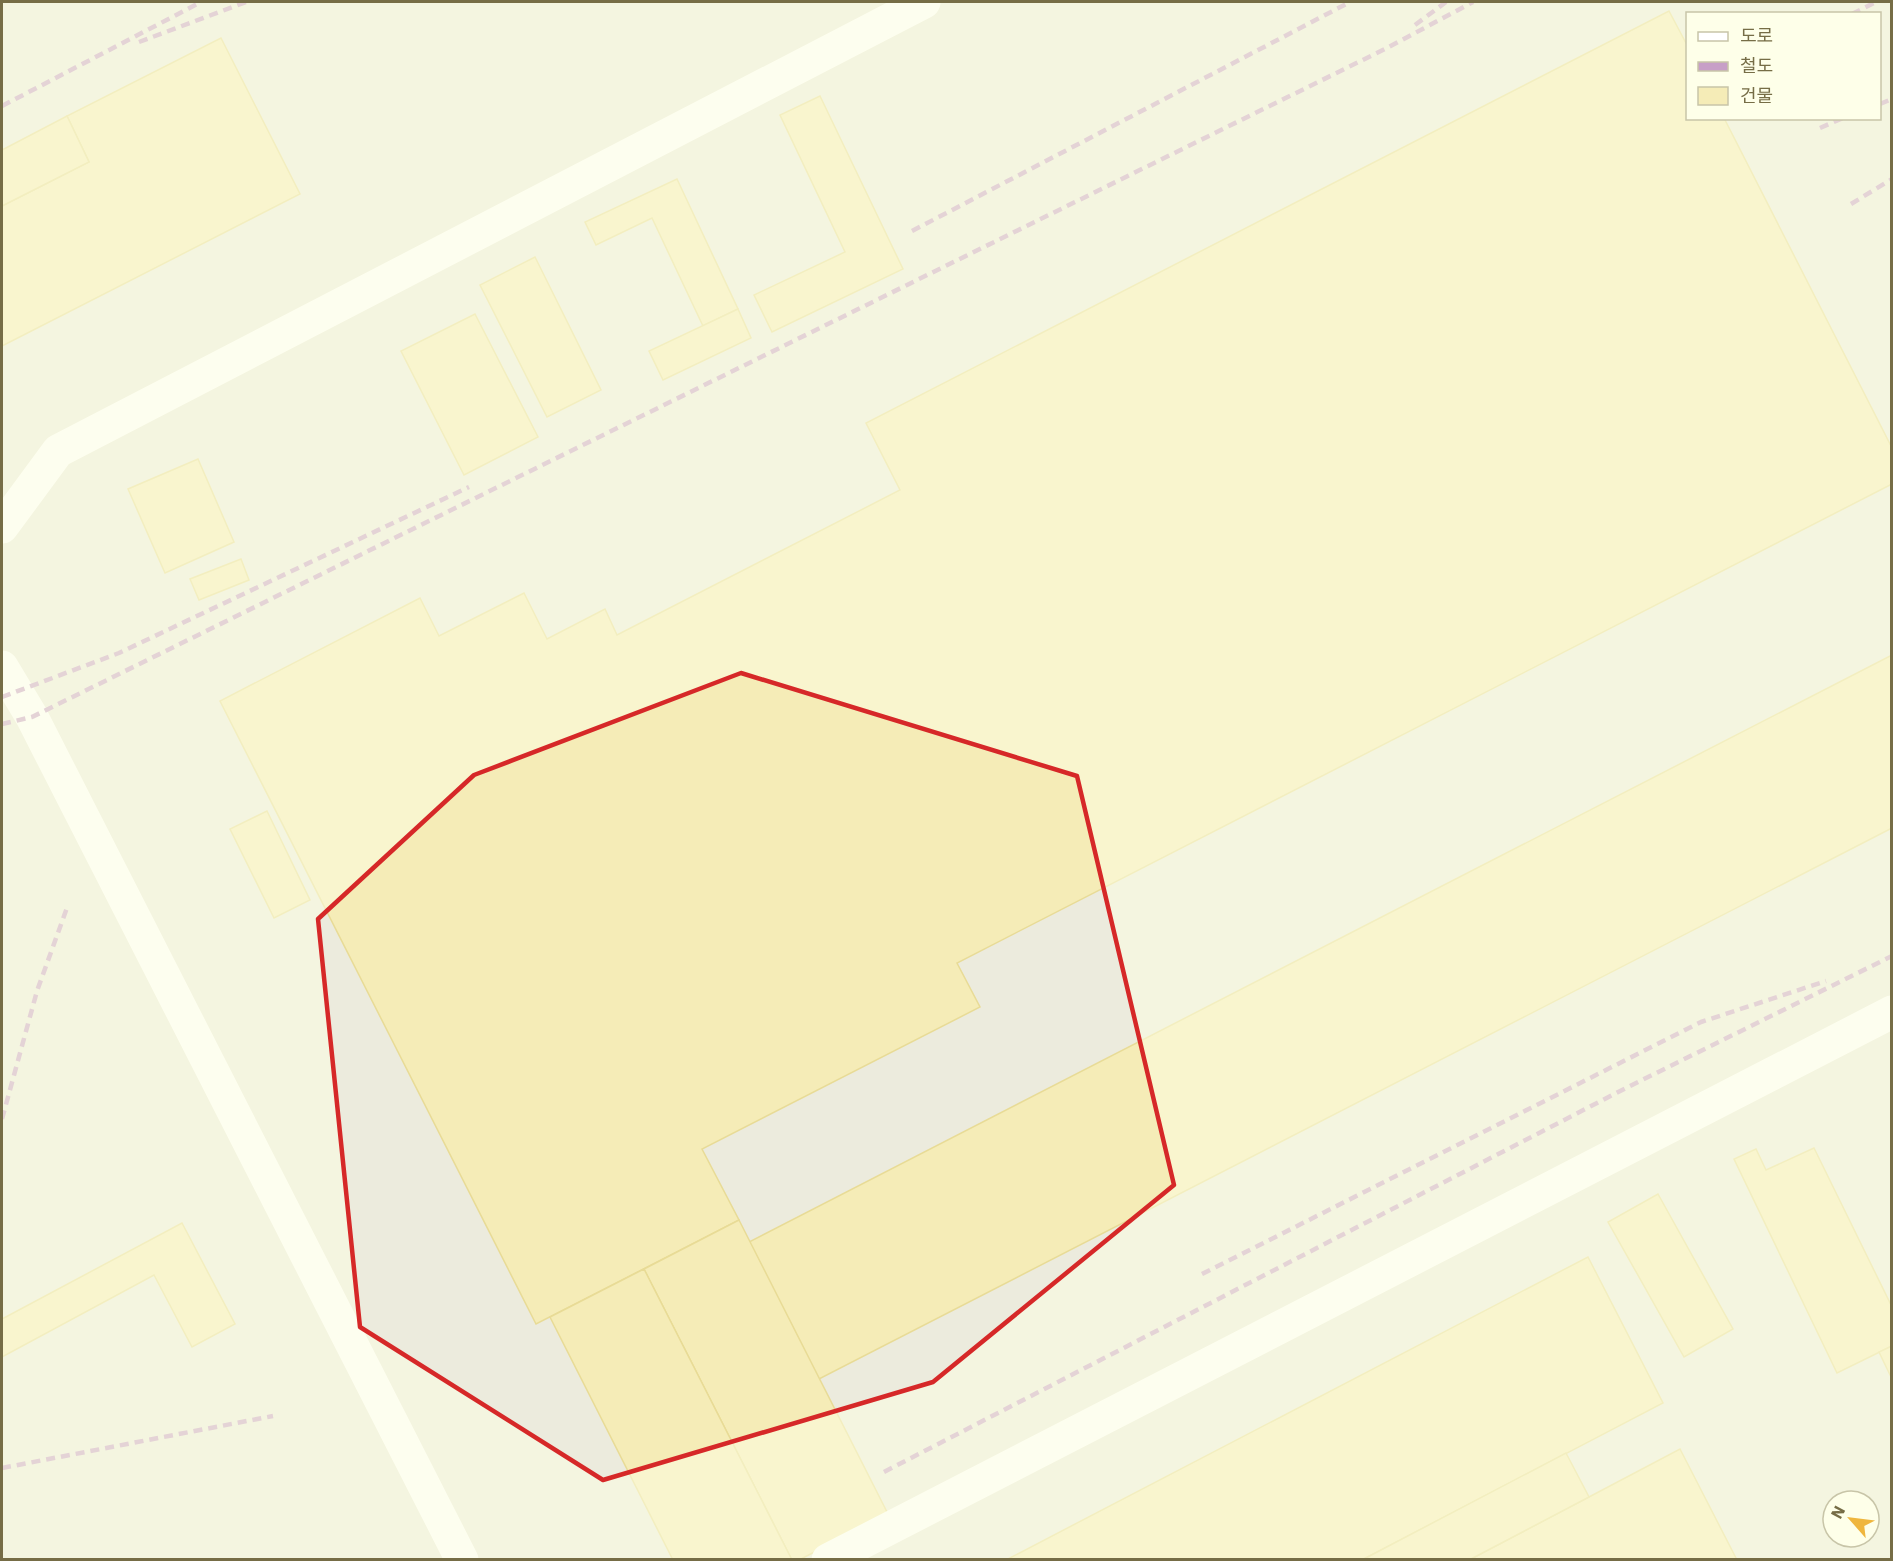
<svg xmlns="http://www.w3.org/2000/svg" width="1893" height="1561" font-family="'IBM Plex Sans','Noto Sans KR',sans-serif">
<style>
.industrial{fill:#ecebdd;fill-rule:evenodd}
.building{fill:#f5ecb7;stroke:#e8db96;stroke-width:1.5}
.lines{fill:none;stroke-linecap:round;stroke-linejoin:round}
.minor{stroke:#fff;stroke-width:33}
.rail{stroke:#c79fc7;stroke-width:4.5;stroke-dasharray:9 6;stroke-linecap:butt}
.marked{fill:none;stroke:#d62828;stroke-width:4.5;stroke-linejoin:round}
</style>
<rect width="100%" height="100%" fill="#fcfee1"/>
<path class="industrial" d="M2,2h1889v1557h-1889zM1688,14h192v104h-192zM1833,1501h36v36h-36z"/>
<g class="building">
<path d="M1669,11l19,36v71h36l168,330v36l-935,479 23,44 -278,142 37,71 -203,104 -316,-623 200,-103 19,38 85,-43 23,46 58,-30 12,26 283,-145 -34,-67z"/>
<path d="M221,38l79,156 -298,152v-140l87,-44 -22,-46z"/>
<path d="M820,96l83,173 -131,63 -18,-37 91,-43 -65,-137z"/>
<path d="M67,116l22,46 -87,44v-56z"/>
<path d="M677,179l61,130 -35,17 -51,-108 -56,27 -11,-23z"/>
<path d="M535,257l66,133 -54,27 -67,-132z"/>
<path d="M738,309l13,29 -88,42 -14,-29z"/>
<path d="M475,314l63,123 -74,38 -63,-124z"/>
<path d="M198,459l36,83 -69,31 -37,-84z"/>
<path d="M241,559l8,21 -50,20 -9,-21z"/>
<path d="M1892,655v173l-1073,551 -70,-137z"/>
<path d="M267,811l43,89 -36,18 -44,-89z"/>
<path d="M1814,1148l78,159v39l-55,27 -103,-214 22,-10 10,21z"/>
<path d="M1658,1194l75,135 -49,28 -76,-135z"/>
<path d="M739,1220l149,294 -89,46h-7l-148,-291z"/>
<path d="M182,1223l53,101 -43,23 -38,-72 -152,82v-38z"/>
<path d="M1588,1257l75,146 -301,157h-356z"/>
<path d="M644,1269l148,291h-119l-123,-243z"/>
<path d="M1892,1346v33l-13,-27z"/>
<path d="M1680,1449l57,111h-268l120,-63z"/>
<path d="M1566,1453l23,44 -120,63h-107z"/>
</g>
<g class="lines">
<g class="minor">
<path d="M2,527l56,-76 866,-449"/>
<path d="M2,667l30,50 430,843"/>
<path d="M828,1560l1064,-548"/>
</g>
<g class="rail">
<path d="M1852,14l24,-12"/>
<path d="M1415,25l31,-23"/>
<path d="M139,42l107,-40"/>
<path d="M1880,104l12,-5"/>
<path d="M2,106l199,-104"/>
<path d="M1820,128l23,-10"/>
<path d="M1851,204l41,-25"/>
<path d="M912,231l438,-229"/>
<path d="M2,697l117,-44 350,-166"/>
<path d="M2,724l30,-7 1353,-668 88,-47"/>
<path d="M2,1119l35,-128 31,-86"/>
<path d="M1202,1274l499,-252 125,-41"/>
<path d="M2,1468l271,-52"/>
<path d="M884,1472l742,-384 266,-132"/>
</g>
</g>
<path d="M0 0H1893V1561H0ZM741,673l336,103 97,409 -241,197 -330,98 -243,-153 -42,-408 156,-144z" fill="#fcfee1" fill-opacity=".55" fill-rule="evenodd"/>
<path class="marked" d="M741,673l336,103 97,409 -241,197 -330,98 -243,-153 -42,-408 156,-144z"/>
<rect width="1893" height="1561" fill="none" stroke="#766d46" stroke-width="6"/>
<rect x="1686" y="12" width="195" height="108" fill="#feffe9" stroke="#c8c5a8" stroke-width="1.5"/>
<rect x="1698" y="32" width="30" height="9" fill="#ffffff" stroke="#c8c5a8" stroke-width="1.5"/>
<text x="1740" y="42" font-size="18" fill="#766d46">도로</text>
<rect x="1698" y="62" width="30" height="9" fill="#c79fc7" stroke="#c8c5a8" stroke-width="1.5"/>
<text x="1740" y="72" font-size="18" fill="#766d46">철도</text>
<rect x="1698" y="87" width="30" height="18" fill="#f5ecb7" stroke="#c8c5a8" stroke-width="1.5"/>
<text x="1740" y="102" font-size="18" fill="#766d46">건물</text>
<g transform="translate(1851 1519) rotate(298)"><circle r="28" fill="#feffe9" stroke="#c8c5a8" stroke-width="1.5"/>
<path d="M0-4.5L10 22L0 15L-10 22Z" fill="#efb63e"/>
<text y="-9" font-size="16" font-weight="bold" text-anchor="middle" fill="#766d46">N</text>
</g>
</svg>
